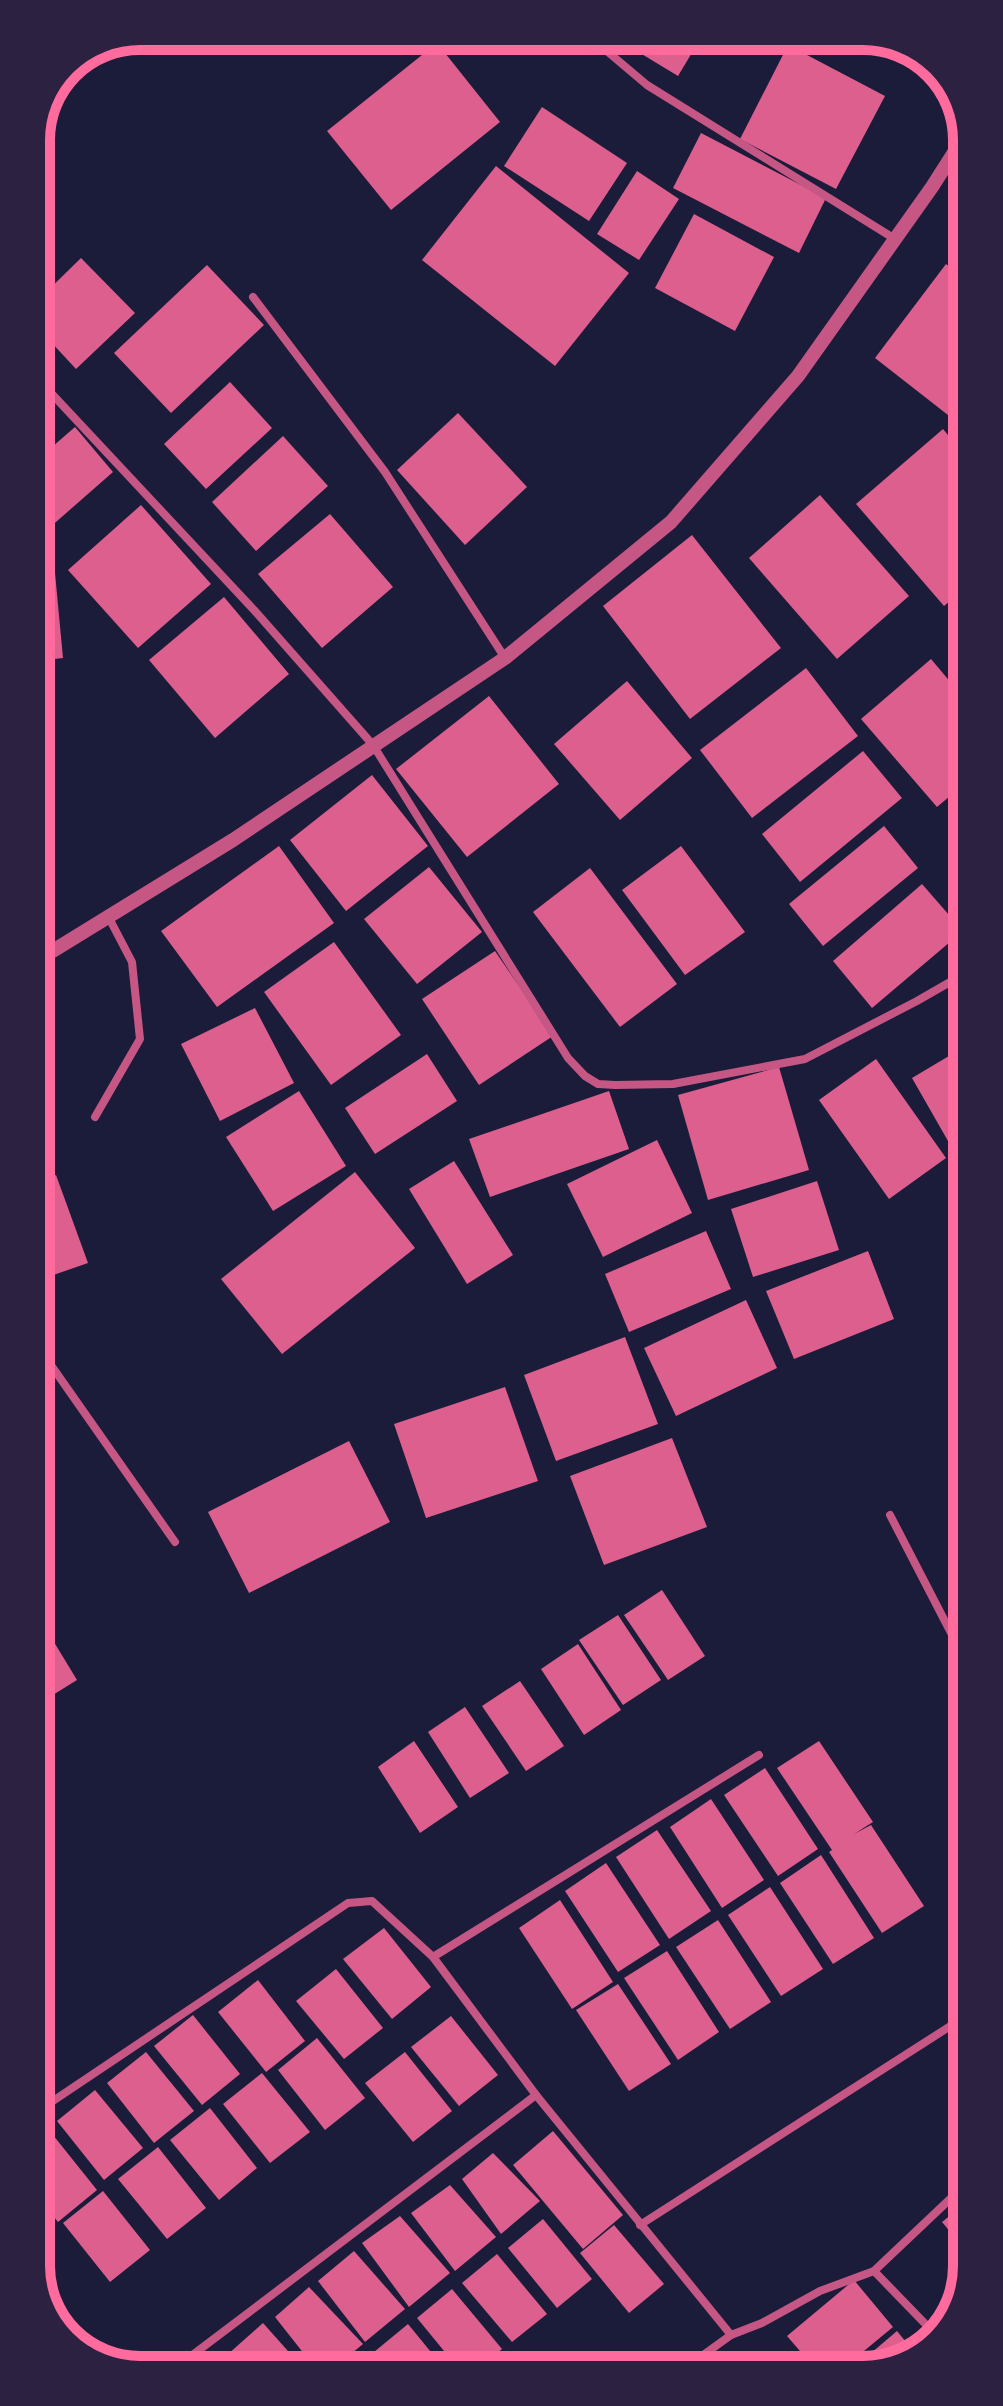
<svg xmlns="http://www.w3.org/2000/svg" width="1003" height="2406" font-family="'PT Serif',serif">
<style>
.building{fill:#dd5f8e}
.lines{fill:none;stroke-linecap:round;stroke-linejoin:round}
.minor{stroke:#c65784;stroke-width:8}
.tertiary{stroke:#c65784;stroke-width:14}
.rim{fill:none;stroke:#ff6b9d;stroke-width:10}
</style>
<rect width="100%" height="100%" fill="#1b1b3a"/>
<g class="building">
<path d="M612,36h90l-24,40z"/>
<path d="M437,43l63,79 -109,88 -64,-79z"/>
<path d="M788,45l97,51 -49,93 -96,-50z"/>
<path d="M542,107l85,56 -38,58 -85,-55z"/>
<path d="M701,133l125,65 -27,55 -126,-65z"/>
<path d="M496,166l133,107 -74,93 -133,-106z"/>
<path d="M637,171l42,28 -40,61 -42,-26z"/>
<path d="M694,214l80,43 -39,74 -80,-43z"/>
<path d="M81,258l54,55 -59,56 -39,-42v-26z"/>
<path d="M946,264l16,12v150l-87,-68z"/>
<path d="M207,265l57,60 -93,88 -57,-60z"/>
<path d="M230,382l42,46 -66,61 -42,-45z"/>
<path d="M458,413l69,74 -62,58 -68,-75z"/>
<path d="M75,427l38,45 -65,57 -11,-13v-56z"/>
<path d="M943,429l19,23 1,138 -19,16 -88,-102z"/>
<path d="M283,436l45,50 -72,65 -44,-49z"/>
<path d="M820,495l89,101 -72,63 -88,-101z"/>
<path d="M141,505l70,79 -73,64 -70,-78z"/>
<path d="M330,514l63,73 -71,61 -64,-74z"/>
<path d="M692,535l89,113 -91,71 -87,-113z"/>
<path d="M52,541l11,117 -26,3v-119z"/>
<path d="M224,597l65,77 -74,64 -66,-78z"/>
<path d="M931,659l32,38v88l-26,22 -76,-88z"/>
<path d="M806,668l52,68 -106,82 -52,-68z"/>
<path d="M627,681l65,77 -72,62 -66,-76z"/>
<path d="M489,696l70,88 -92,73 -71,-88z"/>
<path d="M863,751l39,47 -102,84 -38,-48z"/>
<path d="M372,775l56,71 -82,65 -56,-71z"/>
<path d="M884,826l34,42 -95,78 -34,-42z"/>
<path d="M279,846l55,77 -117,84 -56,-76z"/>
<path d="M681,846l64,86 -60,43 -63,-85z"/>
<path d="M429,867l53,65 -65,52 -53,-65z"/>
<path d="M590,868l87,116 -57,43 -87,-115z"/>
<path d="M922,884l41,47 -91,77 -39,-47z"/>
<path d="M334,942l67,93 -70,50 -67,-93z"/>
<path d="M495,951l58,85 -74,49 -57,-86z"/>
<path d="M255,1008l39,75 -74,38 -39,-77z"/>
<path d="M964,1047v122l-52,-91z"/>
<path d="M427,1054l30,47 -82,53 -30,-46z"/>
<path d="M876,1059l70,99 -57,41 -70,-99z"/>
<path d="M779,1067l30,103 -101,30 -30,-105z"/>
<path d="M299,1091l47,75 -73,45 -47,-74z"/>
<path d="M609,1091l20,58 -139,48 -21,-58z"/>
<path d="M39,1110l14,17 -14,12z"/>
<path d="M657,1140l35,73 -89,44 -36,-73z"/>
<path d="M454,1161l59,94 -46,29 -58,-95z"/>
<path d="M355,1172l60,76 -133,106 -61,-75z"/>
<path d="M56,1175l32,88 -49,17v-99z"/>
<path d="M817,1181l22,69 -86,27 -22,-68z"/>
<path d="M706,1231l25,58 -102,43 -24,-58z"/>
<path d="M868,1251l26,68 -100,40 -28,-68z"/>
<path d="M746,1300l31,68 -101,48 -32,-68z"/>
<path d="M625,1337l33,87 -102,37 -32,-86z"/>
<path d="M505,1387l33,94 -112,37 -32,-94z"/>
<path d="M672,1438l35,89 -103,38 -34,-89z"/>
<path d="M349,1441l41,81 -141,71 -41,-81z"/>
<path d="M662,1590l43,66 -37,24 -44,-65z"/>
<path d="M618,1615l43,65 -38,25 -44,-65z"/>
<path d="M40,1619l37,61 -37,23z"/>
<path d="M578,1644l43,66 -37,25 -43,-66z"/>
<path d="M520,1681l44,65 -38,25 -44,-65z"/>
<path d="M465,1707l44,66 -39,25 -42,-66z"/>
<path d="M414,1741l44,66 -38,26 -42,-66z"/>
<path d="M819,1741l54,81 -19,12 17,-9 53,81 -42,27 -53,-81 3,-2 -55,-82z"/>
<path d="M765,1768l53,81 -40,27 -54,-81z"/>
<path d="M711,1799l53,81 -42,28 -52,-81z"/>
<path d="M657,1830l54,81 -42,28 -53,-82z"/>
<path d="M821,1855l53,83 -41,26 -53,-81z"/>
<path d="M606,1863l54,82 -42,27 -53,-81z"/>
<path d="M770,1887l53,82 -42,27 -53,-81z"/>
<path d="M560,1900l53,82 -41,27 -53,-81z"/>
<path d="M718,1920l53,82 -41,27 -54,-82z"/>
<path d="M384,1928l47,59 -39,32 -49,-60z"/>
<path d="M667,1951l52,81 -41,28 -54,-82z"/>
<path d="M336,1969l47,59 -39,31 -48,-58z"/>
<path d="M258,1980l47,61 -39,31 -48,-60z"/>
<path d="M618,1984l53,80 -42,27 -53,-81z"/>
<path d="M193,2015l47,59 -38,31 -48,-59z"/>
<path d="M451,2016l47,59 -39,31 -48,-59z"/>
<path d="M317,2038l48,60 -40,32 -47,-60z"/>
<path d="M146,2052l48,59 -40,32 -47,-60z"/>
<path d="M405,2052l47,59 -39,31 -48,-59z"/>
<path d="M262,2073l48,59 -40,31 -47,-59z"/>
<path d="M95,2090l48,58 -39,32 -47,-59z"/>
<path d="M210,2108l47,60 -38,32 -49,-60z"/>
<path d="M49,2130l48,60 -39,32 -17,-21v-65z"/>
<path d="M553,2131l70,84 -40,34 -70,-84z"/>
<path d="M158,2147l48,61 -39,31 -49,-60z"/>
<path d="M493,2153l47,48 -39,33 -39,-55z"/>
<path d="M450,2185l46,52 -41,34 -44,-58z"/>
<path d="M103,2191l47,59 -40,32 -47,-59z"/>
<path d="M967,2202v50l-25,-30z"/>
<path d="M400,2216l50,57 -41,34 -47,-64z"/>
<path d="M543,2219l49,60 -35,29 -49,-60z"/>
<path d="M614,2225l50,59 -35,29 -49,-60z"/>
<path d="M354,2251l51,58 -40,33 -47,-61z"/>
<path d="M497,2254l50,60 -35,28 -50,-59z"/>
<path d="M854,2280l39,47 -46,38h-35l-25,-29z"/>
<path d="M309,2287l54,57 -29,24 -18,1 -41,-52z"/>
<path d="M452,2289l50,60 -22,18 -22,1 -41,-50z"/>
<path d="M263,2323l41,46h-65l-12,-14z"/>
<path d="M408,2324l36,44h-58l-12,-16z"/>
<path d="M897,2331l17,21 -18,13h-39z"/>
</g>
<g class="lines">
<g class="minor">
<path d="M589,36l58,49 248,154"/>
<path d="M253,297l132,175 120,186"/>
<path d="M37,378l217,232 119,135 195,313 17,18 13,8 17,1 58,-1 132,-25 112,-58 47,-27"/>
<path d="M95,1117l45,-78 -8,-77 -23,-44"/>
<path d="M39,1348l136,194"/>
<path d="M890,1515l75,145"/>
<path d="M433,1957l326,-202"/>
<path d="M41,2109l307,-206 24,-2 61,56 103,138 195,240 31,-12 58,-32 54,-20 62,64"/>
<path d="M640,2225l326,-209"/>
<path d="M874,2271l93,-88"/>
<path d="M688,2366l43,-31"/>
<path d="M174,2369l362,-274"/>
</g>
<path class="tertiary" d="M38,960l195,-120 272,-182 166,-136 127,-146 134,-189 30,-47"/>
</g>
<path d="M0 0H1003V2406H0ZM140 50H863A90 90 0 0 1 953 140V2266A90 90 0 0 1 863 2356H140A90 90 0 0 1 50 2266V140A90 90 0 0 1 140 50Z" fill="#2d2142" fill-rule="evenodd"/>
<path class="rim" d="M140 50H863A90 90 0 0 1 953 140V2266A90 90 0 0 1 863 2356H140A90 90 0 0 1 50 2266V140A90 90 0 0 1 140 50Z"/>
</svg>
